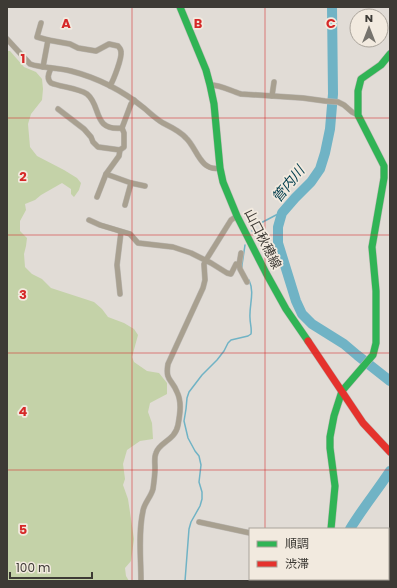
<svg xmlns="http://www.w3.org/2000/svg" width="397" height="588" font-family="Poppins,'Noto Sans JP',sans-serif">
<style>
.green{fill:#c4d2a8}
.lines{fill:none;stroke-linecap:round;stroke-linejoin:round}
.stream{stroke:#70b3c5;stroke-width:1.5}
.river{stroke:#70b3c5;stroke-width:10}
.street-casing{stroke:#bcb8b3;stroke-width:6}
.fast-casing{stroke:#bcb8b3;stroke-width:8}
.jam-casing{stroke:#bcb8b3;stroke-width:8}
.street{stroke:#a8a090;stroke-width:5}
.fast{stroke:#30b455;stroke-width:7}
.jam{stroke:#e5322d;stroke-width:7}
.grid{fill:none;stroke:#d62828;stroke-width:1;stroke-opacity:0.55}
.labels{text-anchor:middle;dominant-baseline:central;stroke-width:3.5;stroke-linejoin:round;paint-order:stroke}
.street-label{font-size:13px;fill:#3d3a35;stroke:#f2eadf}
.water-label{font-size:14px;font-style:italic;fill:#003d4d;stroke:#f2eadf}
.grid-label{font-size:13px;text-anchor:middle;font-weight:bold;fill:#d62828;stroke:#f2eadf;stroke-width:3.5;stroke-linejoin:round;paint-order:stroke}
</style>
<rect width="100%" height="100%" fill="#e1dcd6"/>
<path class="green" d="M7,51h3l14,16 12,5 6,7 1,10 -1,11 -11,14 -3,10 2,23 7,9 27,14 13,8 4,5 -2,7 -5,7 -3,-3v-5l-9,-6 -21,12 -6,5 -10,4 1,6 -6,11v10l7,7 -1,8 -2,8 1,13 7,7 10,5 9,9 43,14 8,7 6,8 16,6 10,6 4,6 -6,22 2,5 13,9 12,2 8,10v11l-17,9 -2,9 4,11 1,16 -13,2 -13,9 -4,14 2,15 -2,6 5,14 6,40 -3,22 -6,7 1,8 3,5h-122z"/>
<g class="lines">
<g class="stream">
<path d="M259,224l17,-9 6,-2"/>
<path d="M252,231l2,-3"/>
<path d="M242,268v-3l3,-20"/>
<path d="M185,581l4,-52 2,-7 9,-16 2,-7v-7l-3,-10 2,-17 -2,-9 -4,-5 -7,-13 -4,-17 2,-12 1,-11 2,-6 13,-17 15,-15 7,-9 4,-8 3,-3 17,-4 3,-2c1,-6 -1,-10 -1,-16 -1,-13 5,-25 -1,-38"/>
</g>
<g class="river">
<path d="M332,7l1,87 -3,35 -5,24 -5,16 -9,13 -16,16 -13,15 -4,14v16l18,58 6,13 10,10 32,20 13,11 33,26"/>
<path d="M350,529c12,-20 27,-38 40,-58"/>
<path d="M325,581l1,-2"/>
</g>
<defs>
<g id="street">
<path d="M41,23l-4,14 11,3"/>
<path d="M7,39l23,25c5,2 9,2 14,3 9,1 19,2 27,4 27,7 52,20 73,37 6,5 12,11 19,15 8,4 17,8 23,15 11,10 14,34 34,30"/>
<path d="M43,67l5,-27 22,4 8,4 18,3 13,-7 9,2c2,2 3,3 3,6 1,6 -7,27 -11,34"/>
<path d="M51,68c-2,5 -5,10 0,15 10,4 27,5 36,11 15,12 5,37 35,34"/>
<path d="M210,85c12,0 20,6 31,9l62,4 22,3 13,1 6,3 8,7 6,3"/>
<path d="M272,96l2,-14"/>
<path d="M58,109l26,20 7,8 2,5 5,5 22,3"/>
<path d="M106,174l25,9 14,3"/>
<path d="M97,197l9,-23 13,-18 1,-6 4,-3v-14l-2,-5 9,-24 3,-4"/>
<path d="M125,205l6,-22"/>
<path d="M89,220l11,5 30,9 8,9 35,4 18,6 20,10 16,10 4,1 5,-10 3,1"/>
<path d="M241,253l-2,12 1,4 7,13"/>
<path d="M120,294l-3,-29 4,-33"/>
<path d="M199,522l51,11"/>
<path d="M141,581c0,-23 -3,-48 2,-70 1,-8 8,-14 10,-22 1,-7 2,-14 2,-21 0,-5 -1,-11 1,-15 3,-11 19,-12 22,-28 2,-11 4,-23 -1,-33 -5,-13 -12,-11 -9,-28l35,-76 2,-8 -1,-16 2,-4 25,-40 6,-4"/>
<path d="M317,581l1,-2"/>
</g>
<g id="fast">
<path d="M180,7l26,63 4,15 4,19 6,64 3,14 14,34 29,57 20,36 22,32"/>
<path d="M331,529l4,-43 -5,-38v-11l4,-21 8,-25 31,-36 3,-12v-52l-4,-44 12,-69v-12l-26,-51v-24l3,-12 20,-14 9,-11"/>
</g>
<path id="jam" d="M308,341l55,82 27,29"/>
</defs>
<use href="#street" class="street-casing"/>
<use href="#fast" class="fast-casing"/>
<use href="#jam" class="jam-casing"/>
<use href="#street" class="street"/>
<use href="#fast" class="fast"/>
<use href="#jam" class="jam"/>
</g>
<path class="grid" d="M132,7v574M265,7v522M7,118h383M7,235h383M7,353h383M7,470h383M265,579v2"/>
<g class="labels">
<g class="street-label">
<text transform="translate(263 239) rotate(63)">山口秋穂線</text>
</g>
<g class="water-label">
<text transform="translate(288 184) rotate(-51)">管内川</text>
</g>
</g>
<g class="grid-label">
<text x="66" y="28">A</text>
<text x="198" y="28">B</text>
<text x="331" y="28">C</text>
<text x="23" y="63">1</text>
<text x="23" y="181">2</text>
<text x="23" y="299">3</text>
<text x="23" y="416">4</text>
<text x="23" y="534">5</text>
</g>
<rect width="397" height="588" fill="none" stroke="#3d3a35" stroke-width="16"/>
<rect x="249" y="528" width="140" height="52" fill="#f2eadf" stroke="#aaa49b"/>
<rect x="257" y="541" width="20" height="6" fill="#30b455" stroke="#aaa49b"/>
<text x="285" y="548" font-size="12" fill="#3d3a35">順調</text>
<rect x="257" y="561" width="20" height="6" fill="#e5322d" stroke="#aaa49b"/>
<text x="285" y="568" font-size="12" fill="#3d3a35">渋滞</text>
<g transform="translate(369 28)"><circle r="19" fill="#f2eadf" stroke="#aaa49b"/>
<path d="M0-3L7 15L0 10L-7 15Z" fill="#76736d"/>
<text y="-6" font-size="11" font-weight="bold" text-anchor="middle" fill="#3d3a35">N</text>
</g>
<path d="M10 572v6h82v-6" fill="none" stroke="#3d3a35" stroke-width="2"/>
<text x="16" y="572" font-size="12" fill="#3d3a35" stroke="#f2eadf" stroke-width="3" paint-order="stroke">100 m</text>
</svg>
